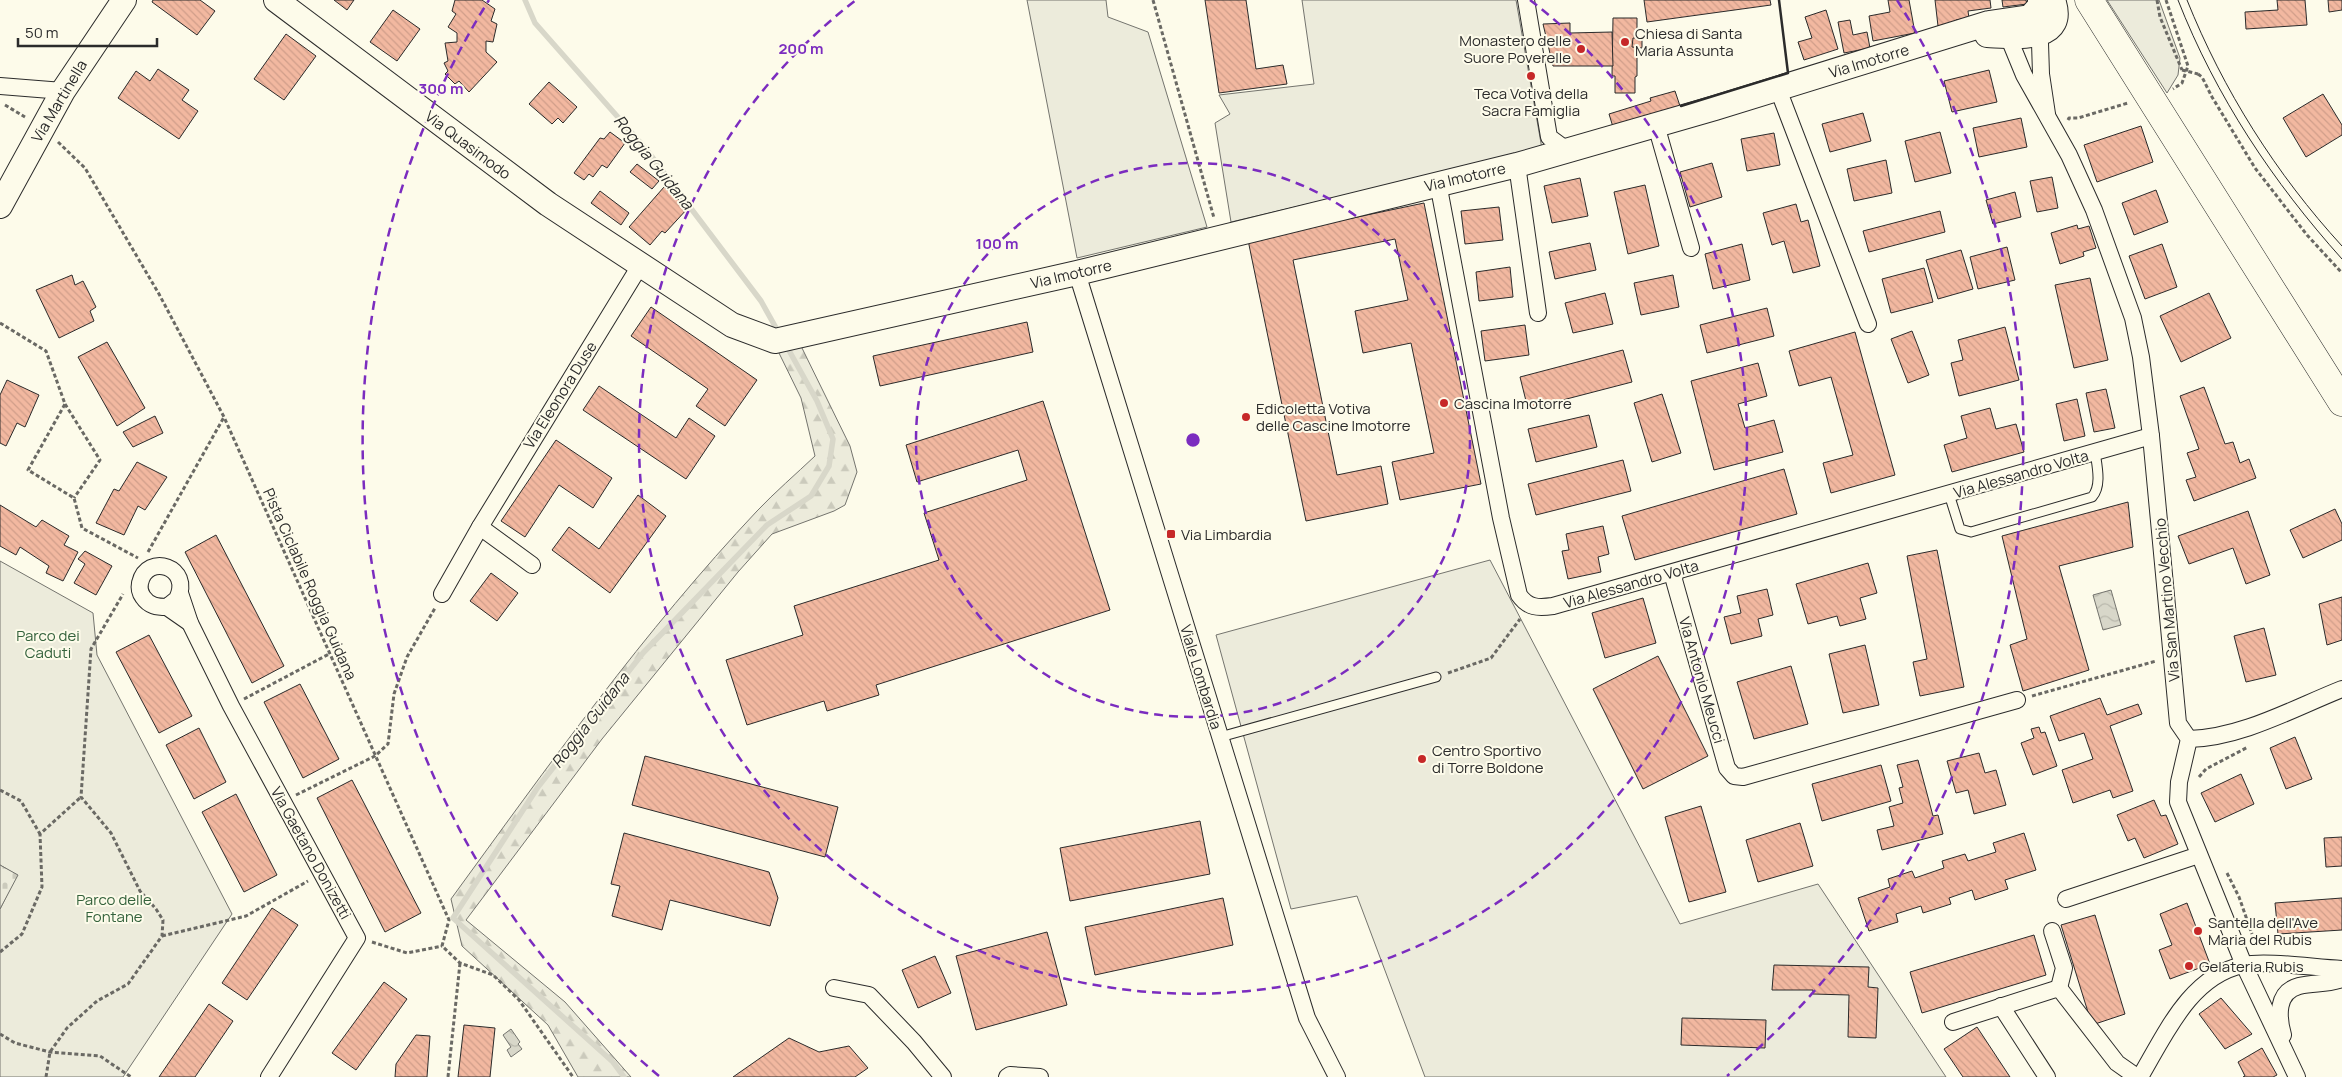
<svg xmlns="http://www.w3.org/2000/svg" width="2342" height="1077" font-family="Manrope,sans-serif">
<style>
.green{fill:#ecebdb;stroke:#74746e}
.forest{fill:url(#forest-firs);stroke:#74746e}
.cemetery{fill:url(#cemetery-stones);stroke:#74746e}
.water{fill:url(#water-waves);stroke:#74746e}
.lines{fill:none;stroke-linecap:round;stroke-linejoin:round}
.stream{stroke:#d8d7c9;stroke-width:5.5}
.building{fill:url(#building-back-hatch);stroke:#2b2b2b}
.lane-casing{stroke:#2b2b2b;stroke-width:11}
.street-casing{stroke:#2b2b2b;stroke-width:18}
.secondary-casing{stroke:#2b2b2b;stroke-width:26}
.highway-casing{stroke:#2b2b2b;stroke-width:29}
.path{stroke:#6a6964;stroke-width:3;stroke-dasharray:4 2.5;stroke-linecap:butt}
.lane{stroke:#fdfbea;stroke-width:9}
.street{stroke:#fdfbea;stroke-width:16}
.secondary{stroke:#fdfbea;stroke-width:24}
.highway{stroke:#fdfbea;stroke-width:28}
.tram{stroke:#2b2b2b;stroke-width:1}
.path-bridge{stroke:#6a6964;stroke-width:3;stroke-dasharray:4 2.5;stroke-linecap:butt}
.wall{stroke:#2b2b2b;stroke-width:2.5}
.ring{fill:none;stroke:#7b2cbf;stroke-width:2.5;stroke-dasharray:9 6}
.poi-dot{fill:#c62828;stroke:#fdfbea;stroke-width:2}
.labels{text-anchor:middle;dominant-baseline:central;stroke-width:4;stroke-linejoin:round;paint-order:stroke}
.poi-label{font-size:15px;fill:#2b2b2b;stroke:#fdfbea;text-anchor:start}
.street-label{font-size:15px;fill:#2b2b2b;stroke:#fdfbea}
.park-label{font-size:15px;fill:#34623c;stroke:#fdfbea}
.water-label{font-size:16px;font-style:italic;fill:#2b2b2b;stroke:#fdfbea}
.centre{fill:#7b2cbf;stroke:#fdfbea;stroke-width:2.5}
.ring-label{font-size:15px;text-anchor:middle;font-weight:bold;fill:#7b2cbf;stroke:#fdfbea;stroke-width:4;stroke-linejoin:round;paint-order:stroke}
</style>
<defs>
<pattern id="forest-firs" width="22" height="20" patternUnits="userSpaceOnUse" patternTransform="scale(1.25)"><rect width="22" height="20" fill="#ecebdb"/><path d="M5 1l3.5 6h-7zM16 11l3.5 6h-7z" fill="#cbcabc"/></pattern>
<pattern id="cemetery-stones" width="16" height="16" patternUnits="userSpaceOnUse" patternTransform="scale(1.25)"><rect width="16" height="16" fill="#ecebdb"/><path d="M2 7V4a2 2 0 0 1 4 0v3zM10 15v-3a2 2 0 0 1 4 0v3z" fill="#cbcabc"/></pattern>
<pattern id="water-waves" width="16" height="10" patternUnits="userSpaceOnUse" patternTransform="scale(1.25)"><rect width="16" height="10" fill="#d8d7c9"/><path d="M0 5q4-4 8 0t8 0" fill="none" stroke="#bab9ad"/></pattern>
<pattern id="building-back-hatch" width="6" height="6" patternUnits="userSpaceOnUse" patternTransform="scale(1.25)"><rect width="6" height="6" fill="#f2b8a0"/><path d="M-1 5l2 2M0 0l6 6M5-1l2 2" fill="none" stroke="#d09e8a"/></pattern>
</defs>
<rect width="100%" height="100%" fill="#fdfbea"/>
<g class="green">
<path d="M1027,0h79l2,17 40,15 59,195 -130,31z"/>
<path d="M1302,0h214l26,149 -311,73 -16,-99 15,-9 -11,-19 95,-11z"/>
<path d="M2107,0h52l21,58 -2,17 -11,18z"/>
<path d="M1490,560l190,364 138,-40 128,193h-521l-68,-181 -66,13 -75,-274z"/>
<path d="M0,561l93,52 4,42 135,259 -109,163h-123v-168l17,-34 -17,-10z"/>
</g>
<path class="forest" d="M801,346l49,100 7,26 -12,33 -11,6 -62,23 -34,38 -136,167 -136,181 99,82 66,75h-53l-30,-52 -86,-79 -11,-47c97,-133 193,-268 306,-388 18,-19 39,-37 58,-55l-14,-58 -23,-47z"/>
<path class="cemetery" d="M0,865l18,10 -18,34z"/>
<g class="water">
<path d="M2111,590l10,35 -18,5 -10,-35z"/>
<path d="M511,1029l9,13 -2,2 4,5 -11,8 -4,-7 4,-3 -8,-12z"/>
</g>
<g class="lines">
<g class="stream">
<path d="M525,0l10,23 111,126 115,152 19,34"/>
<path d="M624,1077l-11,-15 -160,-144 85,-131 105,-134 124,-128 44,-29 18,-30 4,-27 -16,-38 -31,-56"/>
</g>
</g>
<g class="building">
<path d="M153,0h47l15,11 -18,24 -45,-33z"/>
<path d="M334,0h20l-7,10z"/>
<path d="M455,0h27l13,9 -4,12 6,3 -4,18 -7,-1v11l11,10 -28,30 -10,-11 -4,3 -10,-10 3,-3 -4,-8 4,-2 -3,-18 12,-1v-9l-9,-6 8,-13 -4,-3z"/>
<path d="M1205,0h41l10,69 27,-4 4,19 -68,9z"/>
<path d="M1644,0h126l1,5 -124,17z"/>
<path d="M1888,0h21l6,33 -42,8 -4,-25 21,-4z"/>
<path d="M1935,0h55l1,8 -23,3 1,7 -13,2 -1,4 -17,2z"/>
<path d="M2002,0h24l1,4 -24,3z"/>
<path d="M2277,0h28l2,25 -61,4 -1,-17 33,-2z"/>
<path d="M2328,0h14v10l-13,2z"/>
<path d="M393,10l27,19 -23,32 -27,-19z"/>
<path d="M1826,10l12,39 -34,11 -6,-18 14,-4 -7,-21z"/>
<path d="M1613,18h24v58l-2,1v16h-20v-17h-3z"/>
<path d="M1850,20l3,15 14,-3 3,16 -26,5 -6,-31z"/>
<path d="M1570,23v10l42,-1 1,34h-60l-10,-42z"/>
<path d="M286,34l30,22 -32,44 -30,-21z"/>
<path d="M1633,38h9v10l-10,-1z"/>
<path d="M158,69l31,21 -7,10 16,11 -19,28 -61,-41 18,-27 14,10z"/>
<path d="M1989,70l8,32 -45,10 -8,-31z"/>
<path d="M549,82l28,25 -14,16 -5,-5 -6,6 -23,-20z"/>
<path d="M1675,91l5,15 -67,21 -4,-13 42,-13 -1,-3z"/>
<path d="M2323,94l19,31v10l-36,22 -23,-39z"/>
<path d="M1863,113l8,28 -41,11 -8,-28z"/>
<path d="M2021,118l6,29 -48,10 -6,-29z"/>
<path d="M2141,126l12,36 -56,20 -13,-37z"/>
<path d="M610,132l15,11 -18,25 -5,-3 -9,12 -4,-3 -5,6 -10,-7 26,-35 4,1z"/>
<path d="M1940,132l11,41 -36,9 -10,-41z"/>
<path d="M1774,133l6,32 -33,6 -6,-32z"/>
<path d="M1886,160l6,33 -38,8 -7,-32z"/>
<path d="M1712,163l10,34 -32,10 -10,-35z"/>
<path d="M637,164l22,17 -7,8 -22,-17z"/>
<path d="M2052,177l6,31 -21,4 -7,-31z"/>
<path d="M1580,178l8,38 -36,7 -8,-37z"/>
<path d="M1645,185l14,61 -31,8 -14,-62z"/>
<path d="M664,187l24,21 -23,25 -3,-2 -12,14 -21,-18z"/>
<path d="M2156,190l12,32 -34,13 -12,-32z"/>
<path d="M600,191l29,22 -8,12 -30,-22z"/>
<path d="M2015,192l6,25 -28,7 -7,-24z"/>
<path d="M1424,203l57,281 -81,16 -8,-38 42,-9 -23,-110 -48,10 -8,-42 53,-11 -13,-61 -102,21 44,215 44,-9 7,38 -82,17 -58,-281z"/>
<path d="M1796,204l5,18 7,-2 12,46 -27,7 -9,-32 -12,4 -9,-32z"/>
<path d="M1499,207l4,33 -38,4 -4,-33z"/>
<path d="M1940,211l5,21 -76,20 -6,-21z"/>
<path d="M2077,225l1,4 11,-3 7,22 -13,4 1,4 -24,8 -9,-31z"/>
<path d="M1590,243l6,27 -41,9 -6,-27z"/>
<path d="M1742,244l8,36 -37,9 -8,-35z"/>
<path d="M2162,244l15,43 -32,12 -16,-43z"/>
<path d="M2007,247l8,33 -37,9 -8,-32z"/>
<path d="M1961,250l12,39 -35,10 -12,-39z"/>
<path d="M1510,267l3,30 -34,4 -3,-29z"/>
<path d="M1924,268l9,34 -42,11 -9,-34z"/>
<path d="M72,275l3,10 8,-4 13,26 -6,4 4,10 -35,17 -23,-48z"/>
<path d="M1673,275l6,32 -38,8 -7,-32z"/>
<path d="M2090,278l18,82 -34,8 -19,-83z"/>
<path d="M1605,293l8,31 -40,9 -8,-30z"/>
<path d="M2209,293l22,45 -50,24 -21,-46z"/>
<path d="M651,307l106,73 -32,46 -29,-20 12,-17 -77,-53z"/>
<path d="M1767,308l7,28 -67,17 -7,-28z"/>
<path d="M1027,322l6,30 -153,34 -7,-30z"/>
<path d="M1525,325l4,30 -44,6 -4,-30z"/>
<path d="M2005,327l14,53 -60,16 -8,-33 12,-3 -5,-20z"/>
<path d="M1912,331l17,44 -21,8 -17,-44z"/>
<path d="M1855,332l40,143 -64,18 -8,-30 30,-8 -22,-78 -32,9 -10,-35z"/>
<path d="M107,342l38,66 -28,18 -39,-69z"/>
<path d="M1623,350l9,32 -104,27 -8,-32z"/>
<path d="M1758,363l9,33 -29,8 7,24 29,-8 9,32 -69,18 -23,-89z"/>
<path d="M7,380l32,15 -14,32 -8,-4 -11,23 -6,-3v-48z"/>
<path d="M599,386l77,52 13,-20 26,18 -29,43 -103,-69z"/>
<path d="M2204,387l21,57 8,-2 7,21 9,-4 7,19 -62,23 -8,-21 10,-3 -9,-24 12,-4 -19,-53z"/>
<path d="M2106,389l9,39 -21,4 -8,-39z"/>
<path d="M1662,394l19,59 -29,9 -18,-59z"/>
<path d="M2077,399l8,37 -21,5 -8,-37z"/>
<path d="M1043,401l67,209 -234,75 3,10 -52,16 -3,-10 -77,24 -21,-65 77,-25 -9,-29 145,-46 -15,-47 103,-33 -9,-30 -101,32 -11,-37z"/>
<path d="M1990,408l6,21 20,-5 8,28 -72,20 -8,-27 23,-7 -6,-22z"/>
<path d="M1589,415l8,32 -61,15 -8,-33z"/>
<path d="M155,416l8,17 -30,14 -10,-15z"/>
<path d="M556,440l56,38 -19,30 -34,-23 -34,52 -24,-16z"/>
<path d="M1623,460l8,31 -95,24 -8,-31z"/>
<path d="M137,462l30,15 -22,33 -7,-4 -14,29 -28,-12 18,-34 5,2z"/>
<path d="M1784,469l13,45 -162,46 -13,-44z"/>
<path d="M638,495l28,21 -56,77 -58,-43 17,-23 30,22z"/>
<path d="M2128,502l5,45 -74,19 30,104 -66,21 -13,-46 17,-6 -25,-103z"/>
<path d="M0,505l36,22 6,-7 27,16 -5,9 14,7 -15,29 -17,-8 3,-7 -29,-19 -4,8 -16,-9z"/>
<path d="M2335,509l7,15v16l-39,18 -13,-28z"/>
<path d="M2248,511l22,64 -24,9 -13,-36 -44,16 -11,-28z"/>
<path d="M1603,526l6,28 -11,3 3,15 -33,7 -6,-28 7,-1 -3,-16z"/>
<path d="M216,535l68,131 -32,17 -67,-131z"/>
<path d="M1937,550l27,137 -44,9 -7,-34 14,-3 -20,-103z"/>
<path d="M85,551l27,15 -16,29 -22,-12 11,-19 -7,-5z"/>
<path d="M1868,563l9,30 -17,5 6,21 -26,7 -3,-10 -29,8 -12,-40z"/>
<path d="M491,573l27,20 -21,28 -27,-20z"/>
<path d="M1767,589l6,26 -15,4 4,17 -31,8 -7,-27 17,-4 -4,-17z"/>
<path d="M2342,597v43l-15,5 -8,-41z"/>
<path d="M1643,598l13,45 -51,15 -13,-45z"/>
<path d="M2264,628l12,47 -30,7 -12,-46z"/>
<path d="M149,635l43,81 -33,17 -43,-81z"/>
<path d="M1865,645l14,60 -36,8 -14,-59z"/>
<path d="M1658,656l50,100 -65,33 -50,-100z"/>
<path d="M1791,666l17,58 -54,15 -17,-57z"/>
<path d="M300,684l39,75 -36,19 -39,-76z"/>
<path d="M2100,698l7,17 31,-11 4,10 -32,12 23,65 -20,7 -3,-8 -37,13 -11,-33 31,-11 -9,-26 -25,8 -9,-25z"/>
<path d="M2039,727l2,6 4,-1 12,34 -24,9 -12,-32 13,-5 -3,-9z"/>
<path d="M199,728l27,54 -32,17 -28,-54z"/>
<path d="M2295,737l17,42 -26,10 -16,-41z"/>
<path d="M1979,753l6,20 11,-3 10,35 -32,9 -6,-24 -12,3 -9,-32z"/>
<path d="M645,756l193,51 -13,50 -193,-52z"/>
<path d="M1918,760l15,56 5,-1 5,19 -61,16 -5,-20 17,-4 -5,-19 14,-4 -4,-15 4,-1 -6,-22z"/>
<path d="M1881,765l10,36 -69,20 -10,-37z"/>
<path d="M2241,774l13,30 -39,18 -14,-29z"/>
<path d="M352,780l69,133 -36,19 -68,-134z"/>
<path d="M236,794l41,81 -33,17 -42,-80z"/>
<path d="M2154,800l7,16 5,-1 12,29 -34,14 -9,-20 -7,3 -11,-26z"/>
<path d="M1701,806l25,86 -37,10 -24,-85z"/>
<path d="M1200,821l10,53 -140,27 -10,-53z"/>
<path d="M1800,823l13,43 -55,16 -12,-42z"/>
<path d="M624,833l145,39 9,26 -8,28 -100,-26 -8,30 -50,-14 8,-30 -9,-2z"/>
<path d="M2024,833l12,37 -31,10 3,9 -33,11 -3,-10 -23,8 2,6 -28,9 -2,-7 -25,8 2,8 -29,9 -11,-33 32,-11 -2,-8 24,-8 3,7 29,-10 -2,-7 23,-7 3,7 28,-9 -3,-9z"/>
<path d="M2342,837v29l-16,1 -2,-29z"/>
<path d="M1223,898l10,47 -138,30 -10,-48z"/>
<path d="M2342,898v32l-64,4 -3,-31z"/>
<path d="M2187,903l23,61 -40,15 -11,-29 13,-5 -12,-31z"/>
<path d="M272,908l26,17 -51,75 -25,-17z"/>
<path d="M2095,915l30,99 -33,11 -31,-100z"/>
<path d="M1047,932l20,73 -91,25 -20,-74z"/>
<path d="M2034,935l12,40 -124,38 -12,-41z"/>
<path d="M935,956l16,37 -33,15 -16,-38z"/>
<path d="M1774,965l95,2 -1,20 10,1 -2,50 -28,-1 1,-42 -36,-1v-4h-41z"/>
<path d="M384,982l23,17 -51,71 -24,-17z"/>
<path d="M2221,998l31,36 -27,15 -26,-35z"/>
<path d="M209,1004l24,17 -38,56h-36z"/>
<path d="M1682,1018l84,2 -1,28 -84,-3z"/>
<path d="M464,1025l31,3 -5,49h-32z"/>
<path d="M1977,1027l33,50h-47l-19,-28z"/>
<path d="M416,1035l14,1 -3,41h-32l1,-13z"/>
<path d="M789,1038l30,14 30,-6 19,22 -13,9h-122z"/>
<path d="M2262,1048l15,27 -4,2h-30l2,-1 -7,-14z"/>
</g>
<g class="lines">
<defs>
<g id="lane">
<path d="M1949,494l11,35 11,3 121,-35c10,-11 5,-31 3,-45"/>
<path d="M1220,737l216,-60"/>
</g>
<g id="street">
<path d="M1526,0l23,137 19,14"/>
<path d="M2009,28l-1,8 16,39 45,80 25,55 39,108 8,39 10,79 27,287 11,16 -10,43 -1,20 66,163 53,112"/>
<path d="M2029,28l11,15 1,31 6,40"/>
<path d="M0,86l63,5"/>
<path d="M1778,89l90,235"/>
<path d="M1656,125l35,123"/>
<path d="M1517,165l21,148"/>
<path d="M1438,183l63,335 18,77c9,13 19,13 34,11l598,-170"/>
<path d="M1077,273l230,745 30,59"/>
<path d="M480,527l52,38"/>
<path d="M1675,572l-1,8 53,188 7,8 9,1 274,-77"/>
<path d="M180,593l10,30 41,83 126,232 -88,139"/>
<path d="M442,594l38,-67 161,-263"/>
<path d="M167,607l10,-8c16,-32 -30,-47 -37,-16 -1,5 0,10 3,14 6,9 14,10 24,10l23,16"/>
<path d="M2189,739c52,-1 105,-31 153,-50"/>
<path d="M2066,899l133,-44"/>
<path d="M2052,931l12,37 -5,20"/>
<path d="M834,988l35,7 45,47 29,35"/>
<path d="M2001,1006l46,71"/>
<path d="M1953,1022l106,-34 58,75 20,14"/>
<path d="M2283,1035c-5,-18 -7,-43 16,-49 15,-4 27,-1 43,-7"/>
<path d="M1007,1077l3,-2 30,2"/>
<path d="M2140,1077c25,-42 50,-101 103,-112 24,-5 72,3 99,4"/>
</g>
<g id="secondary">
<path d="M276,0l272,204 184,121 43,16 302,-68 440,-108 198,-57 274,-85 41,-6 10,-11v-6"/>
<path d="M1987,35c25,1 82,9 66,-35"/>
<path d="M0,206l63,-115 61,-91"/>
</g>
<path id="highway" d="M2089,0l253,402"/>
</defs>
<use href="#lane" class="lane-casing"/>
<use href="#street" class="street-casing"/>
<use href="#secondary" class="secondary-casing"/>
<use href="#highway" class="highway-casing"/>
<g class="path">
<path d="M1153,0l61,218"/>
<path d="M2157,0l3,17 22,53"/>
<path d="M2166,0l22,66 -6,17 -9,6"/>
<path d="M2198,74l4,3 10,20 43,71 52,67 35,38"/>
<path d="M5,105l20,12"/>
<path d="M2068,120l1,-2h9l50,-15"/>
<path d="M58,142l27,26 74,126 65,123 225,503 -7,26 18,17 33,12 26,25 54,77"/>
<path d="M0,323l46,28 19,53 -37,66 46,28 8,30 56,30"/>
<path d="M65,404l35,56 -26,38"/>
<path d="M148,552l76,-135"/>
<path d="M1448,673l43,-15 29,-39"/>
<path d="M2032,696l124,-35"/>
<path d="M244,699l85,-45"/>
<path d="M2199,777l7,-8 42,-22"/>
<path d="M0,790l21,11 19,33"/>
<path d="M296,795l79,-39 13,-12 6,-50 13,-37 28,-49"/>
<path d="M2227,873l12,24 13,37"/>
<path d="M162,936l84,-20 62,-35"/>
<path d="M372,942l35,11 35,-7"/>
<path d="M0,952l22,-18 20,-47 -2,-53 41,-37"/>
<path d="M0,1034l15,9 35,9 50,4 31,21"/>
<path d="M46,1077l4,-25 17,-24 30,-27 31,-17 34,-48 1,-16 -7,-11 -16,-18 -29,-58 -30,-36 10,-148 32,-55"/>
<path d="M448,1077l12,-114"/>
</g>
<use href="#lane" class="lane"/>
<use href="#street" class="street"/>
<use href="#secondary" class="secondary"/>
<use href="#highway" class="highway"/>
<g class="tram">
<path d="M2178,0c38,97 95,182 164,259"/>
<path d="M2187,0c36,90 89,174 155,246"/>
</g>
<path class="path-bridge" d="M2182,70l16,4"/>
<path class="wall" d="M1681,106l107,-33 -9,-73"/>
</g>
<g class="ring">
<circle cx="1193" cy="440" r="277"/>
<path d="M1530 0A554 554 0 1 1 856 0"/>
<path d="M659 1076A830 830 0 0 1 489 0M1897 0A830 830 0 0 1 1727 1076"/>
</g>
<g class="poi-dot">
<circle cx="1625" cy="42" r="5"/>
<circle cx="1581" cy="49" r="5"/>
<circle cx="1531" cy="76" r="5"/>
<circle cx="1444" cy="403" r="5"/>
<circle cx="1246" cy="417" r="5"/>
<rect x="1166" y="529" width="10" height="10" rx="2.5"/>
<circle cx="1422" cy="759" r="5"/>
<circle cx="2198" cy="931" r="5"/>
<circle cx="2189" cy="966" r="5"/>
</g>
<g class="labels">
<g class="poi-label">
<text x="1635" y="33">Chiesa di Santa<tspan x="1635" dy="17">Maria Assunta</tspan></text>
<text x="1571" y="40" text-anchor="end">Monastero delle<tspan x="1571" dy="17">Suore Poverelle</tspan></text>
<text x="1531" y="93" text-anchor="middle">Teca Votiva della<tspan x="1531" dy="17">Sacra Famiglia</tspan></text>
<text x="1454" y="403">Cascina Imotorre</text>
<text x="1256" y="408">Edicoletta Votiva<tspan x="1256" dy="17">delle Cascine Imotorre</tspan></text>
<text x="1181" y="534">Via Limbardia</text>
<text x="1432" y="750">Centro Sportivo<tspan x="1432" dy="17">di Torre Boldone</tspan></text>
<text x="2208" y="922">Santella dell'Ave<tspan x="2208" dy="17">Maria del Rubis</tspan></text>
<text x="2199" y="966">Gelateria Rubis</text>
</g>
<g class="street-label">
<text transform="translate(1869 61) rotate(-17)">Via Imotorre</text>
<text transform="translate(59 101) rotate(-59)">Via Martinella</text>
<text transform="translate(468 145) rotate(37)">Via Quasimodo</text>
<text transform="translate(1465 177) rotate(-13)">Via Imotorre</text>
<text transform="translate(1071 274) rotate(-13)">Via Imotorre</text>
<text transform="translate(560 395) rotate(-58)">Via Eleonora Duse</text>
<text transform="translate(2021 474) rotate(-16)">Via Alessandro Volta</text>
<text transform="translate(310 584) rotate(66)">Pista Ciclabile Roggia Guidana</text>
<text transform="translate(1631 584) rotate(-16)">Via Alessandro Volta</text>
<text transform="translate(2167 600) rotate(-95)">Via San Martino Vecchio</text>
<text transform="translate(1201 677) rotate(73)">Viale Lombardia</text>
<text transform="translate(1702 680) rotate(74)">Via Antonio Meucci</text>
<text transform="translate(311 853) rotate(61)">Via Gaetano Donizetti</text>
</g>
<g class="park-label">
<text x="48" y="635">Parco dei<tspan x="48" dy="17">Caduti</tspan></text>
<text x="114" y="899">Parco delle<tspan x="114" dy="17">Fontane</tspan></text>
</g>
<g class="water-label">
<text transform="translate(654 162) rotate(51)">Roggia Guidana</text>
<text transform="translate(590 720) rotate(-52)">Roggia Guidana</text>
</g>
</g>
<circle cx="1193" cy="440" r="8" class="centre"/>
<g class="ring-label">
<text x="801" y="54">200 m</text>
<text x="441" y="94">300 m</text>
<text x="997" y="249">100 m</text>
</g>
<path d="M18 38v8h139v-8" fill="none" stroke="#2b2b2b" stroke-width="2.5"/>
<text x="25" y="38" font-size="15" fill="#2b2b2b" stroke="#fdfbea" stroke-width="4" paint-order="stroke">50 m</text>
</svg>
